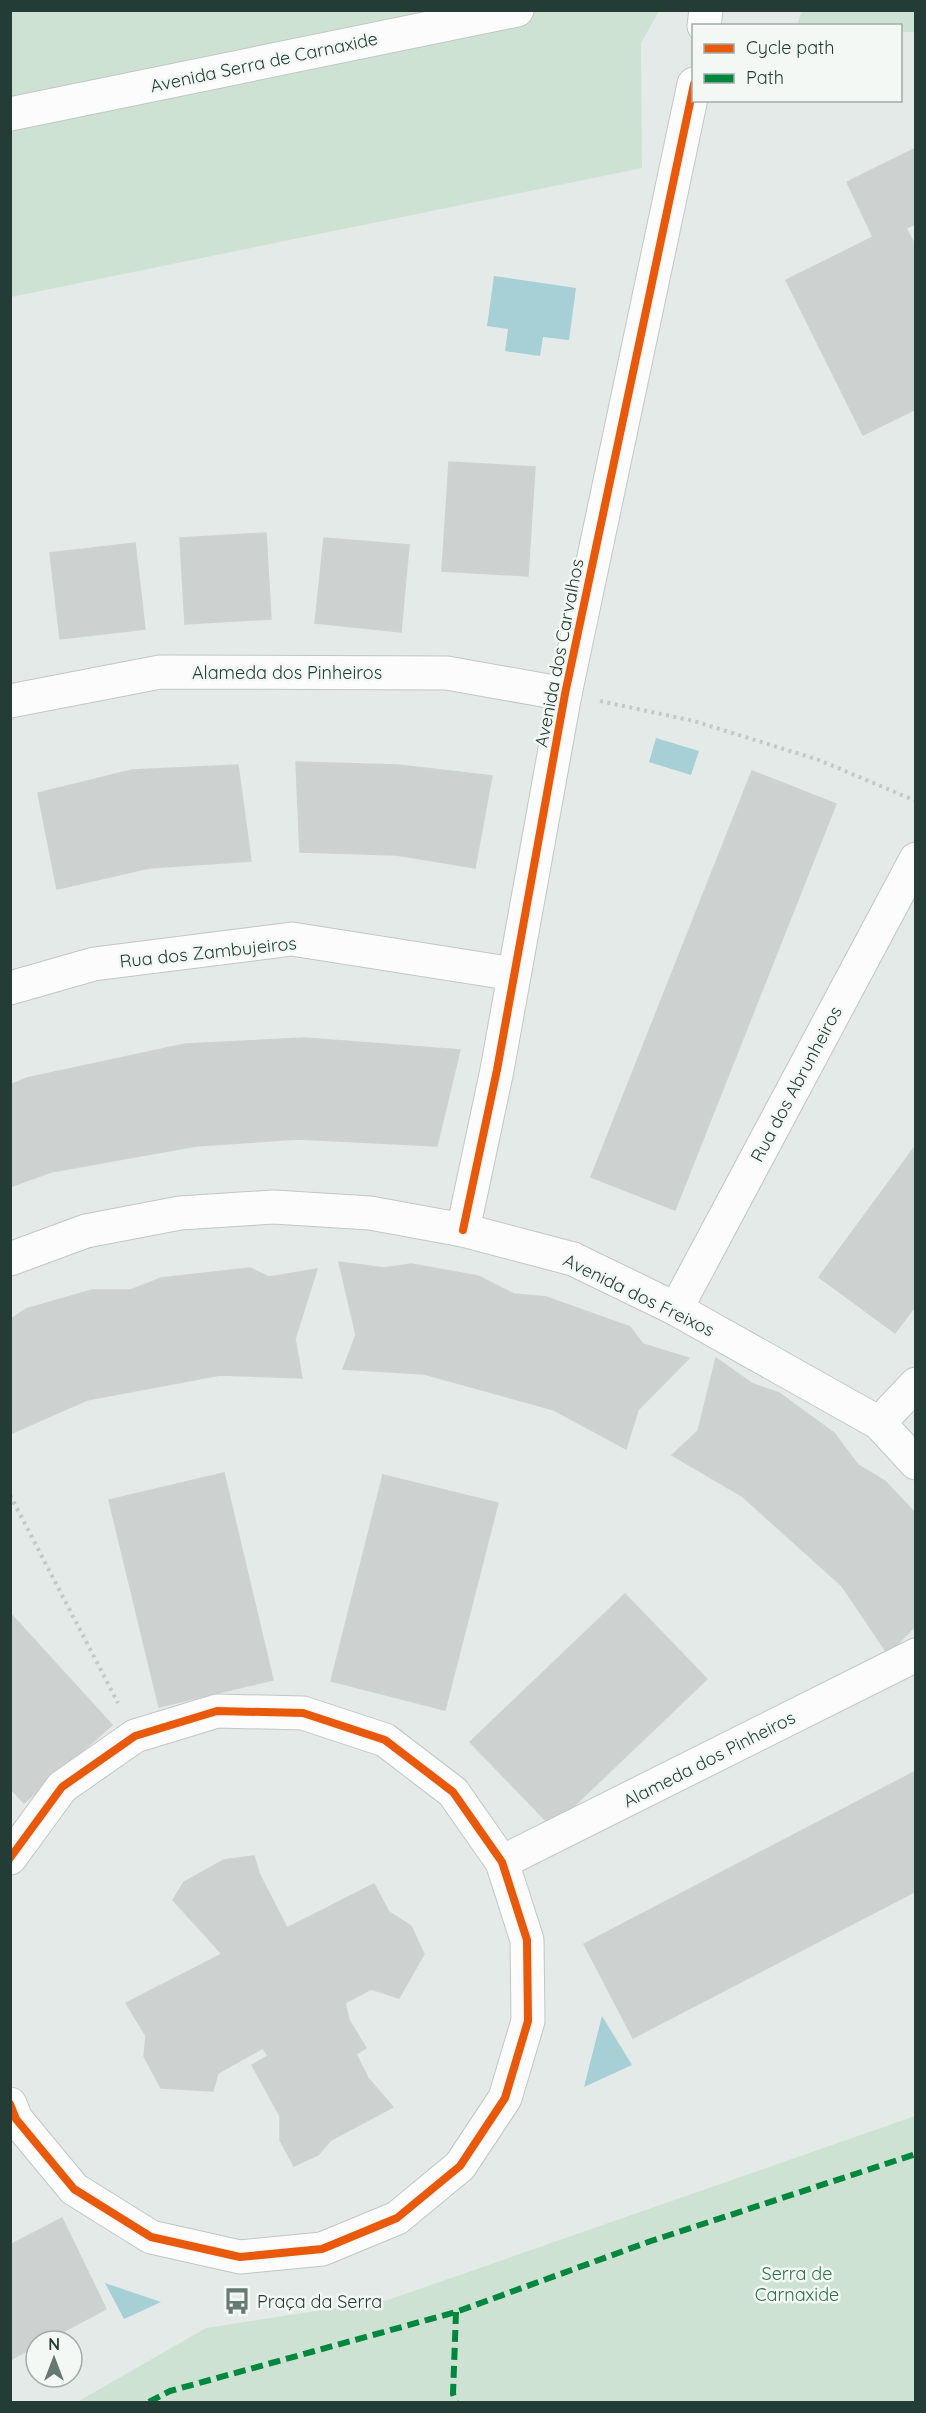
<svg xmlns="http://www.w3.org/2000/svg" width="926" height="2413" font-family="Quicksand,sans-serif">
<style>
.green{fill:#cee2d4}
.water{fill:#a7d0d6}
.building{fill:#cdd2d0;stroke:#cdd3d0;stroke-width:1.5}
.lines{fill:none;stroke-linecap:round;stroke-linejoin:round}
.minor-casing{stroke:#c1c7c4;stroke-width:35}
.tertiary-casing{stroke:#c1c7c4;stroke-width:35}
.path{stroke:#c1cac5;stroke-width:4;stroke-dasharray:3 4.5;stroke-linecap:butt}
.minor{stroke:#fbfcfb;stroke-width:33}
.tertiary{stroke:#fbfcfb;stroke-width:33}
.quiet{stroke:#00873e;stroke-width:6;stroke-dasharray:12 6;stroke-linecap:butt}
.cycleway-casing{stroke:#f3f8f5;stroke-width:11}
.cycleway{stroke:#e8590c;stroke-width:8}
.labels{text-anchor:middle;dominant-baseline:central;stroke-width:5;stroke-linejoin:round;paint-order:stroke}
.street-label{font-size:18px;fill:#233c35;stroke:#f3f8f5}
.park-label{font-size:18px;fill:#2f7147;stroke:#f3f8f5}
.poi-label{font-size:18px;fill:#233c35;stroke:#f3f8f5;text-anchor:start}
</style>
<rect width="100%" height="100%" fill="#e4eae7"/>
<g class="green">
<path d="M11,11h648l-18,32 1,125 -631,129z"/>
<path d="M802,11h113v21h-14l-1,-6 -103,-1z"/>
<path d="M915,2116v286h-838l129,-74 182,-28z"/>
</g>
<g class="water">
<path d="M494,276l82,12 -7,52 -26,-3 -3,19 -35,-5 3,-22 -21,-3z"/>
<path d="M656,738l43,13 -8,24 -42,-13z"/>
<path d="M602,2016l30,49 -48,22z"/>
<path d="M105,2283l56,19 -37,17z"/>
</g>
<g class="building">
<path d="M916,148v76l-10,4 10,19v162l-53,26 -77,-155 87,-43 -26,-55z"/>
<path d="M449,462l86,5 -7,109 -86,-5z"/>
<path d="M266,533l5,86 -86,5 -5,-86z"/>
<path d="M324,538l85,7 -8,87 -86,-9z"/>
<path d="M135,543l10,86 -85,10 -10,-86z"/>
<path d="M296,762l102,3 94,11 -17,92 -79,-13 -96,-3z"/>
<path d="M238,765l13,96 -102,7 -92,21 -19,-96 94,-23z"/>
<path d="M752,771l84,33 -161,406 -84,-33z"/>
<path d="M305,1038l155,12 -23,96 -139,-7 -102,7 -145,26 -41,15v-102l17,-7 158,-34z"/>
<path d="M916,1145v160l-21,28 -76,-56z"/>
<path d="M339,1262l45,6 27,-4 67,12 36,18 32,3 84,30 13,17 46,14 -51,52 -12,39 -72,-39 -130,-36 -81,-5 13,-34z"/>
<path d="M250,1268l19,9 48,-8 -22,70 7,39 -82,-3 -133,25 -75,33 -2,-113 16,-11 66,-19h39l30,-12z"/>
<path d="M716,1358l37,26 26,9 55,40 24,32 27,16 31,33v111l-28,29 -46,-68 -100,-90 -70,-41 26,-24z"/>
<path d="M224,1473l49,207 -114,27 -50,-207z"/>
<path d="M383,1475l115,28 -53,207 -114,-29z"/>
<path d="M625,1594l82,85 -155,148 -82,-85z"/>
<path d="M10,1613l102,112 -88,78 -14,-15z"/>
<path d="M916,1771v120l-283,147 -49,-94z"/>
<path d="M254,1856l5,17 28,55 87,-44 15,28 22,14 13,28 -25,44 -28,-9 -26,14 4,17 17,28 -10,6 12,24 25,29 -62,33 -13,15 -24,11 -14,-26v-24l-28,-51 16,-9 -5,-8 -45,25 -5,18 -52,-3 -17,-32 2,-20 -20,-33 96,-49 -49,-54 11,-18 40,-22z"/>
<path d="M62,2218l44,91 -60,32h-10v5l-26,14v-115z"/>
</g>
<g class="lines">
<defs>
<g id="minor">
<path d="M704,26l2,-16"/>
<path d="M10,701l150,-29 287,1 118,21"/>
<path d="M10,988l84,-24 198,-25 222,35"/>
<path d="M463,1230l34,-160 68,-376 129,-610"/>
<path d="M10,1259l76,-28 94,-18 94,-6 96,6 93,17 110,29 103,50 203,114 37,40"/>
<path d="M676,1309l240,-450"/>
<path d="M879,1423l37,-39"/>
<path d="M10,1858l52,-71 73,-51 82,-25 86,2 82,27 68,52 49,70 25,78 1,81 -23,77 -45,68 -63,52 -75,31 -82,8 -89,-20 -77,-48 -58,-70 -6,-15"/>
<path d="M502,1862l414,-207"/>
</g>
<path id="tertiary" d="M10,114l507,-104"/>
</defs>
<use href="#minor" class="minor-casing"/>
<use href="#tertiary" class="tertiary-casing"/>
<g class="path">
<path d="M600,701l94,20 125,39 97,41"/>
<path d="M10,1495l108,208"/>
</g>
<use href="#minor" class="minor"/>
<use href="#tertiary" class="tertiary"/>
<g class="quiet">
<path d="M456,2312l-3,82 3,8"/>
<path d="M149,2402l21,-11 286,-79 195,-71 265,-87"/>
</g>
<defs>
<g id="cycleway">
<path d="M463,1230l34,-160 68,-376 129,-610"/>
<path d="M10,1858l52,-71 73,-51 82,-25 86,2 82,27 68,52 49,70 25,78 1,81 -23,77 -45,68 -63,52 -75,31 -82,8 -89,-20 -77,-48 -58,-70 -6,-15"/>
</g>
</defs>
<use href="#cycleway" class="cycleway-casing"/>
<use href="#cycleway" class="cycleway"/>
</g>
<defs>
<symbol id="bus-bare" viewBox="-9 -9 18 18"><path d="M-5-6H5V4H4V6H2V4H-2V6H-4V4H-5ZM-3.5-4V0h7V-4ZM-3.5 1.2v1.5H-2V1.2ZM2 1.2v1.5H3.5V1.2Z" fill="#677973" stroke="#f3f8f5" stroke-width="2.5" paint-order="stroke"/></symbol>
</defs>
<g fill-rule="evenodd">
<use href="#bus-bare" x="218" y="2282" width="38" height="38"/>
</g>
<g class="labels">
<g class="street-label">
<text transform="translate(264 62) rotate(-12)">Avenida Serra de Carnaxide</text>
<text transform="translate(559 653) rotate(-79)">Avenida dos Carvalhos</text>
<text x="287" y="672">Alameda dos Pinheiros</text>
<text transform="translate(208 952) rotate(-6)">Rua dos Zambujeiros</text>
<text transform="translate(796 1084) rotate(-62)">Rua dos Abrunheiros</text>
<text transform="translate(639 1295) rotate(26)">Avenida dos Freixos</text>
<text transform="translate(709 1759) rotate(-27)">Alameda dos Pinheiros</text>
</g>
<g class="park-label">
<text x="797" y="2273">Serra de<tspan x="797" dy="21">Carnaxide</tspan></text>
</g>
<g class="poi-label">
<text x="257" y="2301">Praça da Serra</text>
</g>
</g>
<rect width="926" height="2413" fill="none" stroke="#233c35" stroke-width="24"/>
<rect x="692" y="24" width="210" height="78" fill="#f3f8f5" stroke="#a0ada8" stroke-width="1.5"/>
<rect x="704" y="44" width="30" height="9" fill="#e8590c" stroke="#a0ada8" stroke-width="1.5"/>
<text x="746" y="54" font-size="18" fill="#233c35">Cycle path</text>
<rect x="704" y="74" width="30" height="9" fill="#00873e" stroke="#a0ada8" stroke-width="1.5"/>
<text x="746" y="84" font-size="18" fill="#233c35">Path</text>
<g transform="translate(54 2359)"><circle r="28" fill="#f3f8f5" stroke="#a0ada8" stroke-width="1.5"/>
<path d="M0-4.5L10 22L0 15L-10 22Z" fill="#677973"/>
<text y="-9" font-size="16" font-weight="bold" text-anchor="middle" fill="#233c35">N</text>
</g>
</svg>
